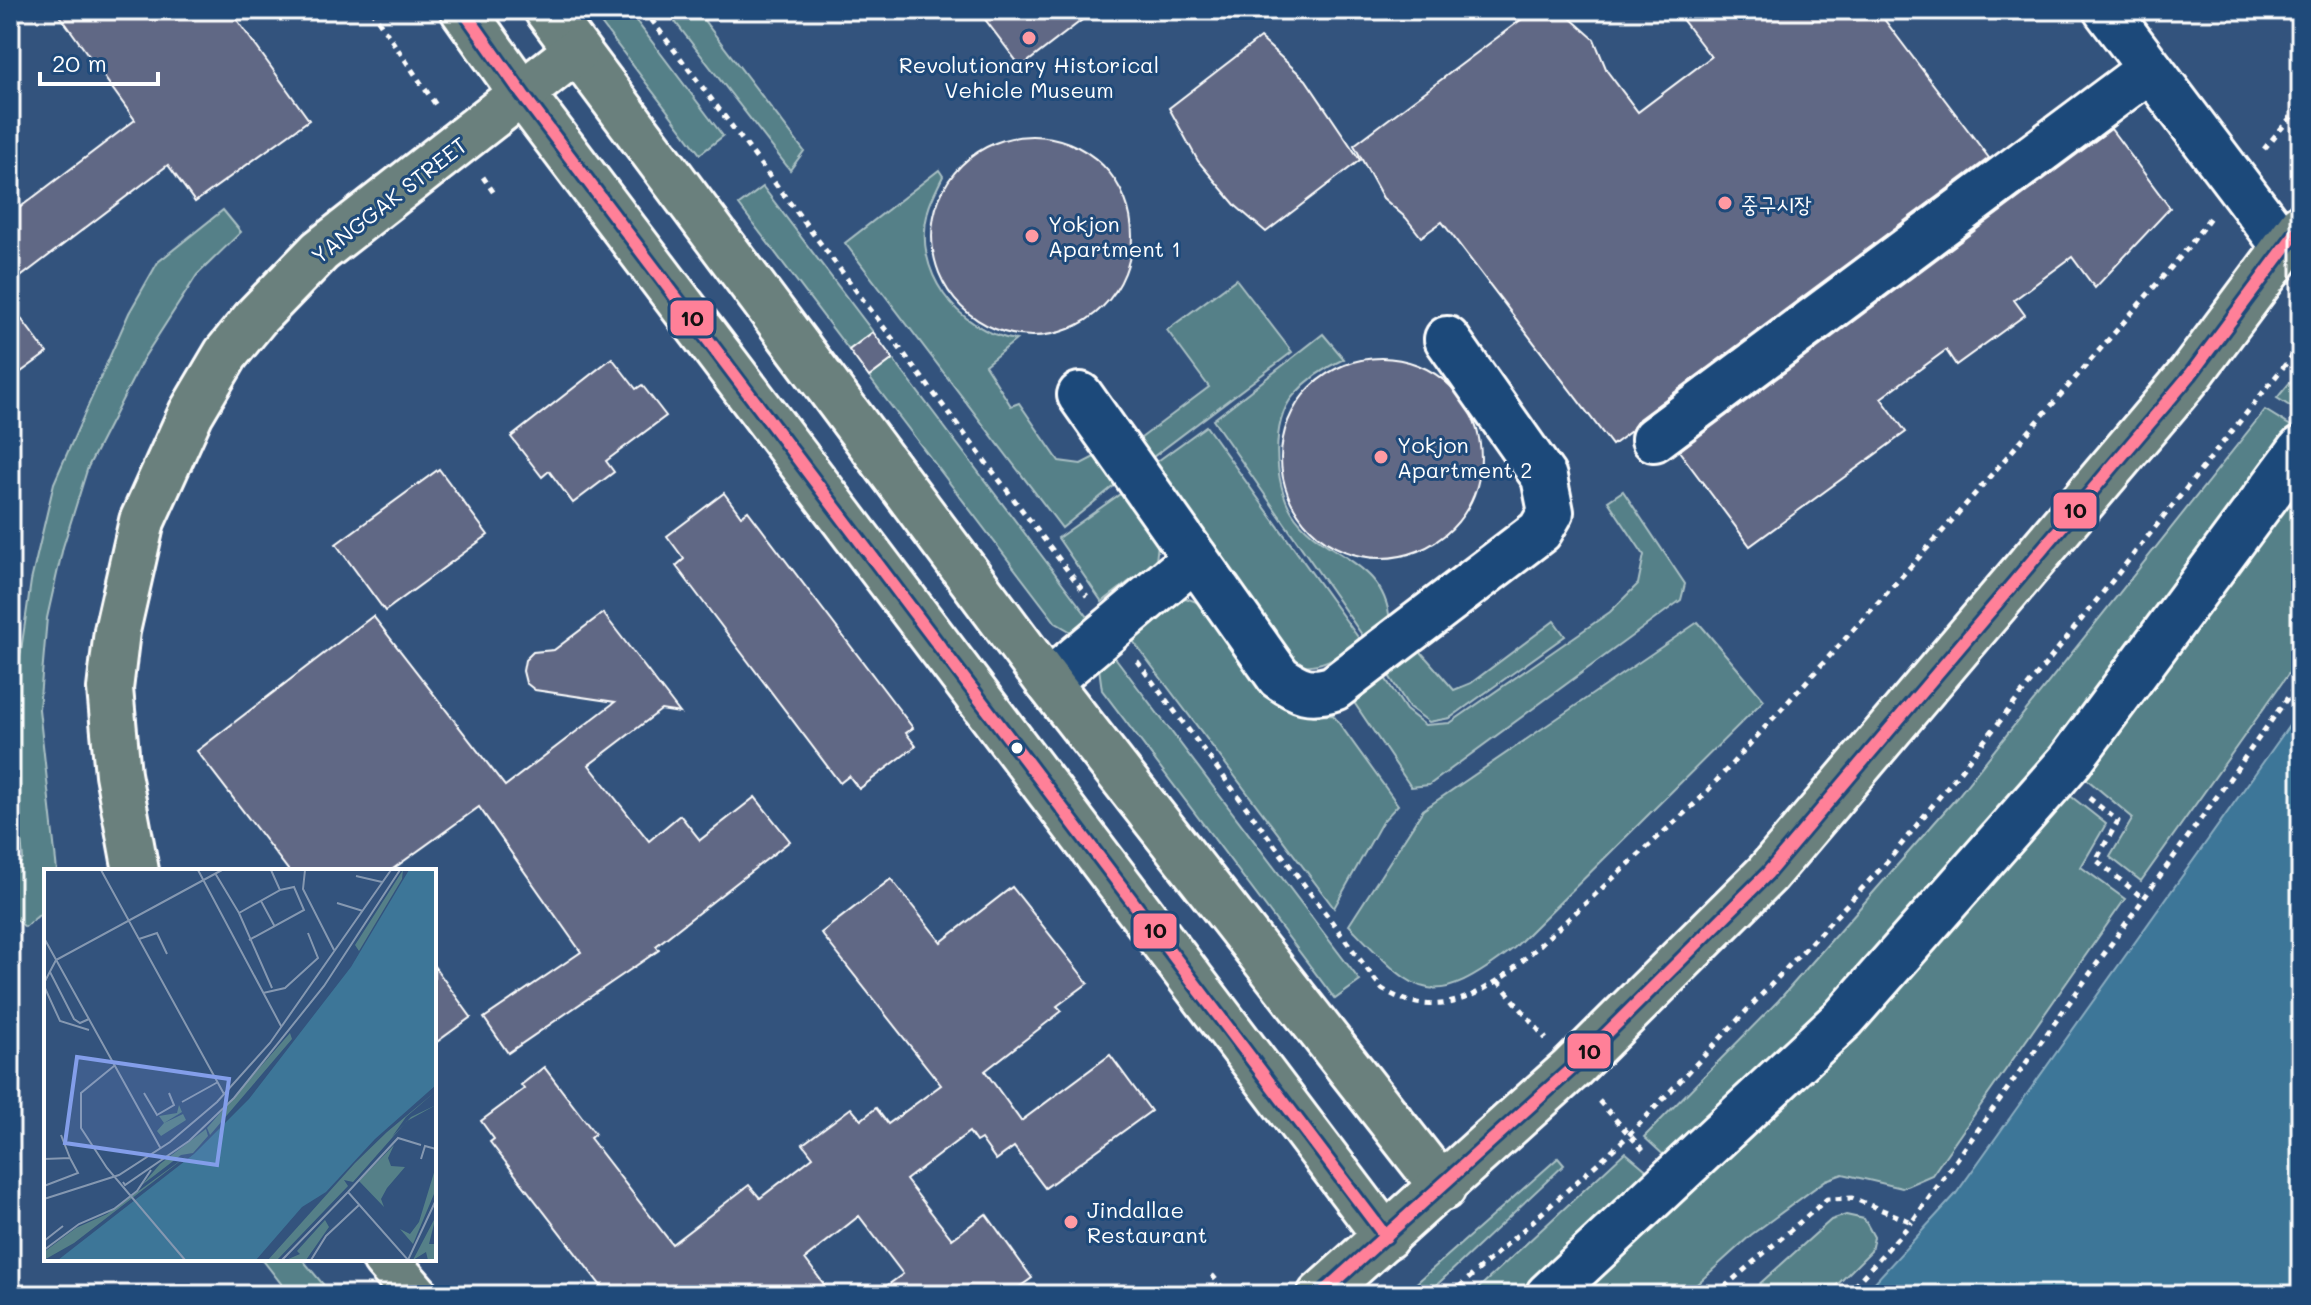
<svg xmlns="http://www.w3.org/2000/svg" width="2311" height="1305" font-family="Mali,'Poor Story',sans-serif">
<style>
.green{fill:#558088;stroke:#aac0c4;stroke-width:2}
.water{fill:#3d7698;stroke:#8badc1;stroke-width:2}
.building{fill:#616885;stroke:#fff;stroke-width:2}
.lines{fill:none;stroke-linecap:round;stroke-linejoin:round}
.minor-casing{stroke:#fff;stroke-width:50}
.major-casing{stroke:#fff;stroke-width:50}
.path{stroke:#fff;stroke-width:5;stroke-dasharray:6 6;stroke-linecap:butt}
.minor{stroke:#1f4a7a;stroke-width:44}
.major{stroke:#6a807d;stroke-width:44}
.bus-1-casing{stroke:#1f4a7a;stroke-width:18}
.bus-1{stroke:#ff8098;stroke-width:12}
.poi-dot{fill:#ff9aa2;stroke:#1f4a7a;stroke-width:3}
.bus-dot{fill:#fff;stroke:#1f4a7a;stroke-width:3}
.labels{text-anchor:middle;dominant-baseline:central;stroke-width:6;stroke-linejoin:round;paint-order:stroke}
.poi-label{font-size:22px;fill:#fff;stroke:#1f4a7a;text-anchor:start}
.street-label{font-size:22px;fill:#fff;stroke:#1f4a7a}
.inset-road{fill:none;stroke:#8598b1;stroke-width:2}
.view{fill:#839eea;fill-opacity:0.15;stroke:#839eea;stroke-width:4}
.inset-edge{fill:none;stroke:#fff;stroke-width:4}
.line-badge{stroke:#1f4a7a;stroke-width:3}
.pale-badge-label{font-size:22px;text-anchor:middle;font-weight:bold;fill:#111}
</style>
<rect width="100%" height="100%" fill="#33537d"/>
<filter id="ink" filterUnits="userSpaceOnUse"><feTurbulence type="fractalNoise" baseFrequency=".0125" numOctaves="2"/><feDisplacementMap in="SourceGraphic" scale="16" xChannelSelector="R" yChannelSelector="G"/><feConvolveMatrix kernelMatrix="1 2 1 2 8 2 1 2 1" color-interpolation-filters="sRGB"/></filter>
<g filter="url(#ink)">
<g class="green">
<path d="M591,10h37l95,126 -23,18z"/>
<path d="M666,10h30l108,141 -14,19z"/>
<path d="M939,170l4,6c-5,11 -12,23 -15,35 -16,59 29,120 88,129l-31,25 26,41 8,-3 40,58 22,3 19,-10 20,27 -58,47 -217,-285z"/>
<path d="M763,187l110,145 -24,18 -110,-145z"/>
<path d="M223,210l18,22 -44,43 -54,84 -55,108 -25,80 -16,71 -8,91 18,162h-11v38l-21,18 -15,-13v-36l13,-19 -13,-132 21,-146 23,-98 75,-170 29,-51z"/>
<path d="M1236,279l56,73 -147,111 -6,-18 2,-7 68,-51 -42,-57z"/>
<path d="M1323,334l21,25c-18,8 -37,21 -50,36 -24,26 -20,89 -2,117 28,45 93,45 98,110l-25,17 -152,-219z"/>
<path d="M893,359l201,266 -21,8 -17,-10 -187,-246z"/>
<path d="M2301,369v44l-24,-15z"/>
<path d="M2265,410l34,21 -219,291 -245,279 -166,159 -25,-23 134,-136 180,-205z"/>
<path d="M1206,426l154,214c-23,17 -36,28 -66,25l-139,-202z"/>
<path d="M2301,484v172l-160,225 -31,-24 23,-39 -50,-42z"/>
<path d="M1623,491l62,93 -4,16 -252,185 -18,2 -60,-89 32,-23 23,35 19,15 25,-2 160,-111 28,-28 6,-29 -36,-54z"/>
<path d="M1123,492l35,52 -2,17 -54,41 -44,-64z"/>
<path d="M1180,597c54,8 66,87 111,113 12,7 29,5 42,5l65,90 -16,17 -48,86 -204,-271z"/>
<path d="M1554,621l11,15 -115,82 -21,4 -20,-15 -23,-36 35,-19 33,38 17,-7z"/>
<path d="M1698,622l66,78 -250,248c-85,65 -96,48 -165,-23l74,-115z"/>
<path d="M1111,652l249,329 -25,18 -233,-309 -3,-22z"/>
<path d="M2068,794l38,30 -25,43 44,32 -193,276 -30,13 -59,-14 -17,6 -75,55 -66,60h-104c170,-159 338,-322 487,-501z"/>
<path d="M1625,1152l26,22 -125,121h-55z"/>
<path d="M1558,1158l6,7 -138,130h-23z"/>
<path d="M1846,1215l18,4 10,18 -3,14 -44,44h-80l84,-75z"/>
<path d="M262,1259h40l30,36h-42z"/>
</g>
<path class="water" d="M2301,709v586h-438l92,-100z"/>
<g class="building">
<path d="M56,10h174l79,110 -114,82 -27,-37 -158,120v-70l125,-95z"/>
<path d="M978,10h117l-74,57z"/>
<path d="M1534,10h27l33,29 13,32 31,41 73,-55 -36,-47h202l112,148 -350,261 -8,12 -19,14 -170,-223 -21,15 -15,-19 -23,-20 -29,-53z"/>
<path d="M1260,38l46,42 54,80 -94,72 -30,-26 -38,-45 -29,-53z"/>
<path d="M2111,129l59,79 -75,80 -23,-31 -58,43 11,15 -69,50 -10,-15 -65,48 25,34 -156,114 -71,-95z"/>
<circle cx="1032" cy="236" r="100"/>
<path d="M10,304l37,49 -37,27z"/>
<path d="M873,332l20,27 -24,18 -20,-27z"/>
<circle cx="1381" cy="458" r="100"/>
<path d="M612,358l24,31 6,-4 24,31 -60,45 8,11 -41,31 -24,-32 -7,6 -31,-40z"/>
<path d="M439,469l49,66 -103,76 -49,-67z"/>
<path d="M724,493l17,23 7,-5 165,217 -7,5 10,13 -57,43 -10,-13 -9,7 -164,-217 8,-7 -17,-23z"/>
<path d="M603,613l77,100 -19,-3 -72,55 60,76 31,-26 20,25 55,-43 35,44 -134,105 3,4 -151,103 -24,-35 97,-66 -102,-145 -89,64h-101l-92,-120 176,-135 132,170 110,-84 -80,-12 -9,-7 -3,-12 2,-11 8,-8 21,-2z"/>
<path d="M891,879l50,63 71,-55 76,96 -31,23 5,5 -77,60 36,50 89,-66 41,56 -106,77 -31,-41 -18,13 -15,-21 -5,3 -7,-10 -63,48 46,59 34,-25 46,64 -24,17h-134l29,-21 -44,-58 -54,43 27,36h-224l-118,-153 4,-3 -13,-18 43,-32 -3,-4 23,-18 51,67 -5,4 82,106 77,-59 11,13 53,-41 -10,-13 48,-36 10,12 15,-12 12,16 53,-39 -120,-152z"/>
<path d="M434,966l37,51 -37,27z"/>
</g>
<g class="lines">
<defs>
<g id="minor">
<path d="M2106,10l178,236"/>
<path d="M1080,395l199,282c20,14 31,19 55,11l206,-157 11,-19 -7,-35 -97,-138"/>
<path d="M1654,439l496,-370"/>
<path d="M1048,682l147,-124"/>
<path d="M1548,1295l296,-277 226,-257 231,-312"/>
</g>
<g id="major">
<path d="M463,10l60,85 863,1142"/>
<path d="M547,10l501,672 395,506"/>
<path d="M136,871l-18,-97 -8,-85 7,-58 25,-110 49,-108 35,-59 31,-38 63,-65 256,-200"/>
<path d="M385,1259l31,36"/>
<path d="M1320,1295l251,-226 196,-195 423,-499 111,-149"/>
</g>
</defs>
<use href="#minor" class="minor-casing"/>
<use href="#major" class="major-casing"/>
<g class="path">
<path d="M371,10l67,98"/>
<path d="M644,10l443,586"/>
<path d="M2264,149l37,-44"/>
<path d="M483,177l13,19"/>
<path d="M1137,661l245,328c48,29 85,14 128,-17l190,-173 241,-266 246,-284 24,-33"/>
<path d="M2089,798l29,23 -22,39 48,39"/>
<path d="M1498,981l48,58"/>
<path d="M1599,1101l44,49"/>
<path d="M1212,1275l16,20"/>
<path d="M1450,1295l178,-159 260,-275 413,-516"/>
<path d="M1715,1295l112,-96 25,-1 60,24 389,-543"/>
<path d="M1846,1295l66,-73"/>
</g>
<use href="#minor" class="minor"/>
<use href="#major" class="major"/>
<defs>
<g id="bus-1">
<path d="M463,10l60,85 863,1142"/>
<path d="M1320,1295l251,-226 196,-195 423,-499 111,-149"/>
</g>
</defs>
<use href="#bus-1" class="bus-1-casing"/>
<use href="#bus-1" class="bus-1"/>
</g>
</g>
<g class="poi-dot">
<circle cx="1029" cy="38" r="8"/>
<circle cx="1725" cy="203" r="8"/>
<circle cx="1032" cy="236" r="8"/>
<circle cx="1381" cy="457" r="8"/>
<circle cx="1071" cy="1222" r="8"/>
</g>
<circle class="bus-dot" cx="1017" cy="748" r="7"/>
<g class="labels">
<g class="poi-label">
<text x="1029" y="64" text-anchor="middle">Revolutionary Historical<tspan x="1029" dy="25">Vehicle Museum</tspan></text>
<text x="1741" y="203">중구시장</text>
<text x="1048" y="223">Yokjon<tspan x="1048" dy="25">Apartment 1</tspan></text>
<text x="1397" y="444">Yokjon<tspan x="1397" dy="25">Apartment 2</tspan></text>
<text x="1087" y="1209">Jindallae<tspan x="1087" dy="25">Restaurant</tspan></text>
</g>
<g class="street-label">
<text transform="translate(389 200) rotate(-38)">YANGGAK STREET</text>
</g>
</g>
<g transform="translate(44 869)">
<rect width="392" height="392" fill="#33537d"/>
<path d="M359,1l-1,9 -43,72 -4,-6zM246,164l2,6 -82,96 -3,-7zM392,222l-30,26 -14,20 19,-20 25,-12 -29,16 -54,61 -9,-2 4,6 -71,74h-9l87,-97 32,-31zM135,236l3,7 -18,11 19,-9 3,6 -25,16 -4,-5 7,-8 -5,-7 18,-3zM162,260l2,7 -15,17 -12,2 -39,30 18,-21zM350,276l-6,13 3,8 14,1 -18,21 -6,11 3,8 -25,-26zM144,286l-114,88 -30,17v-8l32,-24 31,-14zM392,297l-2,28 -21,50 -13,-15 10,5 9,-12zM392,347l-7,28h7l-1,16h-7l-2,-8 -13,8zM281,351l4,7 -23,33h-20l14,-6 -3,-3z" fill="#558088"/>
<path d="M365,1h27v215l-61,54 -49,53 -24,15 -46,53h-198l136,-106 55,-55 102,-132z" fill="#3d7698"/>
<path class="inset-road" d="M57,1l123,224M154,1l83,156M261,1l-2,19 31,61M171,4l24,40 41,-23 -9,-20M312,7l26,6M217,32l14,26M293,34l26,8M195,44l33,75M0,69l117,211M95,70l18,-6 10,21M205,71l55,-30 -10,-23 -14,3M6,103l24,47 6,4 9,-4M0,114l12,-23 166,-90M0,117l16,35 29,9M219,124l22,-5 33,-30 -10,-25M70,197l-33,27v35l26,40 78,92M100,224l13,22 17,-10 -5,-12M138,233l36,-20M17,266l9,23M0,290l26,-1 8,15 -34,13M377,290l4,-13 11,3M79,313l2,3 64,-44 45,-43 90,-112 76,-116M304,323l50,-54 23,7M0,330l75,-24 51,-33 47,-40 53,-59 121,-173M0,372l19,-15M0,381l35,-26 35,-15 23,-18 14,-21M238,391l66,-68 60,68 28,-60M267,391l15,-24 33,-31"/>
<path class="view" d="M33,188l152,22 -12,86 -152,-22z"/>
<rect width="392" height="392" class="inset-edge"/>
</g>
<g class="line-badge">
<rect x="669" y="299" width="46" height="38" rx="8" fill="#ff8098"/>
<rect x="2052" y="491" width="46" height="39" rx="8" fill="#ff8098"/>
<rect x="1132" y="912" width="46" height="38" rx="8" fill="#ff8098"/>
<rect x="1566" y="1032" width="46" height="38" rx="8" fill="#ff8098"/>
</g>
<g class="pale-badge-label">
<text x="692" y="326">10</text>
<text x="2075" y="518">10</text>
<text x="1155" y="938">10</text>
<text x="1589" y="1059">10</text>
</g>
<rect width="2311" height="1305" fill="none" stroke="#1f4a7a" stroke-width="40"/>
<rect x="20" y="20" width="2271" height="1265" fill="none" stroke="#fff" stroke-width="3" filter="url(#ink)"/>
<path d="M40 72v12h118v-12" fill="none" stroke="#ffffff" stroke-width="4"/>
<text x="52" y="72" font-size="24" fill="#ffffff" stroke="#1f4a7a" stroke-width="6" paint-order="stroke">20 m</text>
</svg>
